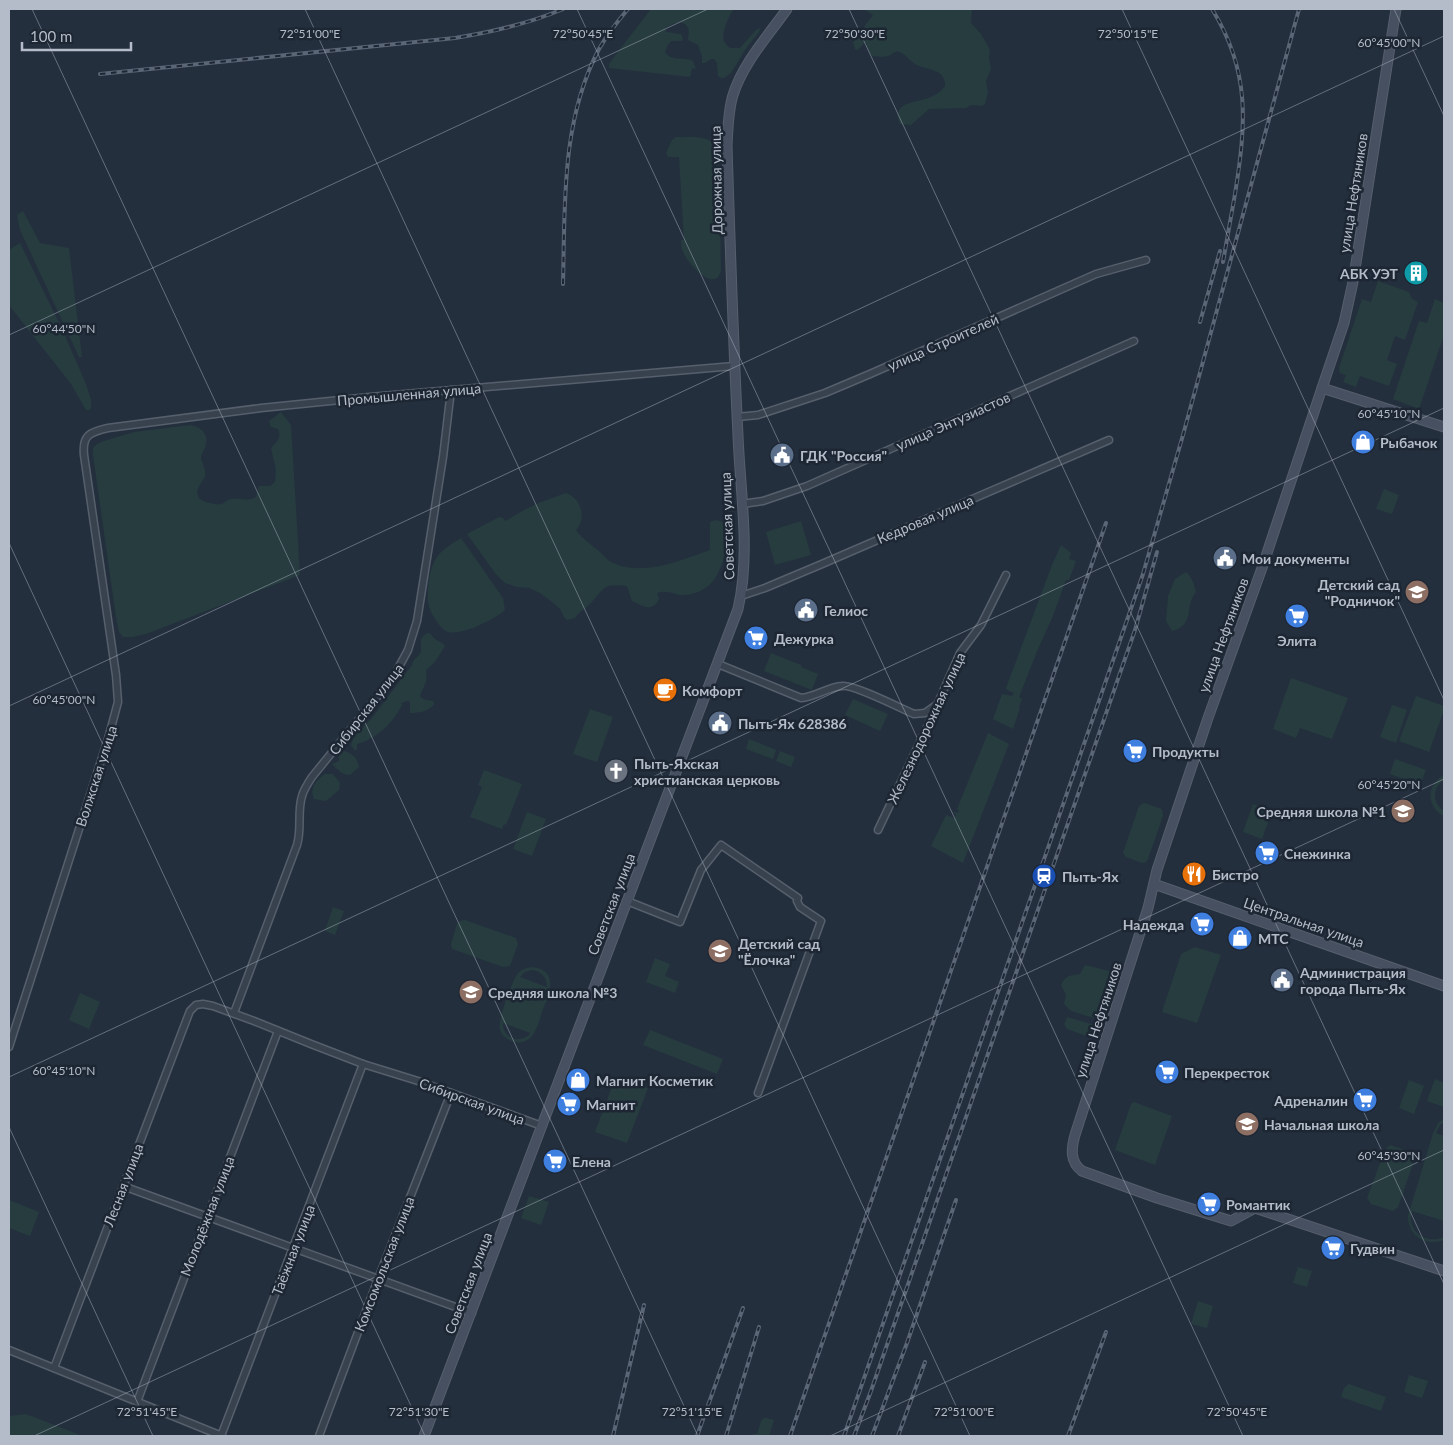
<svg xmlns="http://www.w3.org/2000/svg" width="1453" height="1445" font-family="Lato,sans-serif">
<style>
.green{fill:#263c3f;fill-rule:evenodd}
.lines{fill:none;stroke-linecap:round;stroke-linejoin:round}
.street-casing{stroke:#565f6c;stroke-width:9}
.secondary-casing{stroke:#565f6c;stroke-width:11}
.street{stroke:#38414e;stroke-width:6}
.secondary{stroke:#465061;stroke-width:9}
.rail-casing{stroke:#5a6575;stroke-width:4}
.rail{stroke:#1d2633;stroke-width:2;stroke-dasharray:5.5;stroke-linecap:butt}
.ticks{fill:none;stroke:#b4bcc9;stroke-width:1;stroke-opacity:0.45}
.labels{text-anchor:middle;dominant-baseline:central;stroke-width:5;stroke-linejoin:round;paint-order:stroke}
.street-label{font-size:14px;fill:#b4bcc9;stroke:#1d2633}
.poi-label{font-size:14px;font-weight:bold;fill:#b4bcc9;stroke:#1d2633;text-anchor:start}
.ticks-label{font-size:12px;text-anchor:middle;fill:#b4bcc9;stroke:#1d2633;stroke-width:5;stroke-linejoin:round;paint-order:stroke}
</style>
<rect width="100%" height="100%" fill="#242f3e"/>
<g class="green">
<path d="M651,9h83c-5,6 -13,25 -10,32 1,3 4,5 6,7h10l16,-18 4,-2 -1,4 -12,15 -16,26 -7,5h-3l-3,-2 -1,-13 -3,-4h-3l-6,4h-3v-7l-4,-11 -10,-5c0,-4 2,-9 0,-12 -5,-10 -16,-4 -22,0v4l15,2 2,4 -1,3h-11l-3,4 -3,7c6,10 18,4 28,9l3,8 -4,-1 -2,9 -81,-9v-4l5,-7z"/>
<path d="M864,9h108l-1,14 10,11 9,16 -1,7 2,12 -5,12 2,11 -3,12 -3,2 -11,-1 -5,3 -37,1 -18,16 -11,-1c-2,-5 -4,-11 0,-15 7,-10 34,-6 45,-23 1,-18 -18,-15 -30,-22 -5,-3 -9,-10 -16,-12 -5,-2 -6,3 -11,4 -4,1 -11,1 -16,0l-3,-4 -3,-9h-2l-6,7 -3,-1 -2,-7 20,-27z"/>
<path d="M676,137c17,1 36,-4 43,16l2,118c-7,23 -33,-8 -38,-19 -2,-4 -2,-8 -2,-12h3l-5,-83h-11l-2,-4 6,-13z"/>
<path d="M23,211l17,32 29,5 13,109h-3l-59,-127 -3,-15z"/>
<path d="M20,243l43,88 23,53 5,16v8l-2,2h-3l-15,-26 -62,-79v-55z"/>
<path d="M1378,281l31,11 3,7 6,3 -13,38 -10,-4 -8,24 10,4 -8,22 -29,-10 -4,11 -13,-5 3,-7 -6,-2 -1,-5 23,-69 9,3z"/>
<path d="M1435,299l9,4v32l-25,74 -26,-10 26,-78 8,2z"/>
<path d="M281,412l10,13 9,150 -154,59 -13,3h-10l-4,-5 -3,-15 -23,-162v-7l4,-4 7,-3 30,-9 56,-7c12,2 20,10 15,23 -2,4 -4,6 -4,11l4,11v7c-8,11 -14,22 5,26 4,1 8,2 12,1 4,-2 6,-5 10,-5 9,-1 16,3 24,-2l3,-11h11l5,-4 1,-12 -5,-22c6,-6 11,-11 7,-19l-7,-2 -2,-6z"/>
<path d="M1384,489l15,6 -7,19 -16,-5z"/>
<path d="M566,493c0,0 7,3 7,4 10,7 12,25 3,33 6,9 15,14 23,21 4,4 9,10 14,12 31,14 68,-3 97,-13v-28l6,-2 11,3c3,9 0,13 -1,23 -4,25 -13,47 -42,49 -9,1 -14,-6 -27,-2l2,6c-7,14 -16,7 -27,2l-5,-15c-25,-3 -22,2 -37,18 -5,5 -11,8 -15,14l-8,2 -3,-3 -4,-8 -8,-7 -12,-9 -11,-5 -12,-1 -12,-4 -10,-10 -28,-39 32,-17 4,1 2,3 21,-12 15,-7z"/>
<path d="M801,521l10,34 -36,10 -9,-33z"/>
<path d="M461,538l42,60 2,12c-10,9 -46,28 -59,21 -8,-5 -17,-20 -18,-29 -1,-14 1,-34 9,-45 6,-8 16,-14 24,-19z"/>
<path d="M1061,545l10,8 -2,6 7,2 -7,19h-3l-13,36 -15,33 -19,48 3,2 -3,8 1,1 -7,21 -20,-10 9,-25 10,2 2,-3 -7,-3 -1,-2 46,-123z"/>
<path d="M1186,572c6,5 8,12 10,20 -12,13 0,33 -24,39l-6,-10 2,-25 7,-17z"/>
<path d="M428,633l3,1c4,8 10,6 14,12l-11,17 -8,7c0,4 1,8 0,12 -5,13 -12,17 7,19l1,3c-4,7 -15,9 -24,9v-11l-2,-1 -7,2 1,2c-10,19 -24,33 -45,39v5l-2,2 -4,-6 3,-8 18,-19 40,-53c2,-7 4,-6 7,-10 6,-7 -4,-16 9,-22z"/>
<path d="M771,653l30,12v2l17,7 -6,16 -48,-19z"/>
<path d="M1291,678l57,20 -16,41 -32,-11 -4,10 -23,-9z"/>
<path d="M1416,696l28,10v4l-15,42 -30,-11z"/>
<path d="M853,699l35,15 -8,17 -35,-16z"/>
<path d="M1392,705l15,5 -11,33 -16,-6z"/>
<path d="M590,709l23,8 -16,45 -24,-8z"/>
<path d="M988,733l21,11 -46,119 -32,-17 15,-31 9,3 1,-4 -7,-3 9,2 1,-3 -2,-1z"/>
<path d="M749,739l27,11 -3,9 -27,-10z"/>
<path d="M345,751c8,4 12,6 14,16l-9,8c-8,0 -12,-5 -18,-11l7,-3v-7z"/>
<path d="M780,751l15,6 -4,10 -15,-6z"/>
<path d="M1395,759l31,11 -6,15 -30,-11z"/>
<path d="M484,770l38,14 -16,41 -2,-1 -2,5 -32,-12 12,-30 -4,-2z"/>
<path d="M325,774h8l7,9 -1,7 -13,11 -12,-2c-5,-12 2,-18 11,-25z"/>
<path d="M1444,775v5c-12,8 -12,23 0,31v5c-18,-9 -18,-32 0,-41z"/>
<path d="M1144,803l18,6 1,7 -15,43 -2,3 -4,1 -16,-6 -3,-4 16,-47z"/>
<path d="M1253,804l19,7 -10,28 -19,-7z"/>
<path d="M527,812l19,7 -14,37 -19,-7z"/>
<path d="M333,907l11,4 -9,24 -10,-4z"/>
<path d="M465,920l51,18 2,6 -8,22 -7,1 -51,-18 -1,-5 6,-20 3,-3z"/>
<path d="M1195,947l26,8 -24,68 -35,-11 19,-58z"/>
<path d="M655,958l15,6 -5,12 14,6 -4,11 -29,-11z"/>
<path d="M1085,965l24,6 4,2c0,13 -8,40 -19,45l-23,-7 -7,-7 2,-9 -5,-10c4,-9 9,-10 19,-11z"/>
<path d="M532,967c28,3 17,28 10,45 -4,13 -9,34 -27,30 -5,-1 -10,-4 -13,-8 -2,-3 -3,-7 -2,-11 0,-8 13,-44 18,-50 4,-4 9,-5 14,-6zM532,970c9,1 15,7 15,17l-27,-10 5,-5zM503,1023l27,10v1c-11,10 -27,5 -27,-11z"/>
<path d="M80,993l20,9 -11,27 -20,-9z"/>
<path d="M1067,1017l28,8v6l-3,7 -25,-9 -3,-5z"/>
<path d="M650,1030l73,29 -6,15 -74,-29z"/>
<path d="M616,1076l32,12 -21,55 -32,-11z"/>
<path d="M1435,1079l9,4v24l-17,-6z"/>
<path d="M1409,1080l15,6 -10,28 -15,-6z"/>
<path d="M1134,1102l38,14 -17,49 -40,-15 16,-46z"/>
<path d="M1444,1119v3l-4,3 -4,8 8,3v85l-32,-10c-6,20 14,34 32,26v3c-18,7 -36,-4 -36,-24l25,-83 5,-10z"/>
<path d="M1390,1145l22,7 3,6 -17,49 -5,4 -22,-7 -4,-6 18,-48z"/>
<path d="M529,1196l20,6 -8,23 -20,-7z"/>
<path d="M9,1200l30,12 -9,24 -21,-8z"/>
<path d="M1298,1267l14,4 -5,16 -14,-4z"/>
<path d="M1198,1301l15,5 -6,22 -16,-4z"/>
<path d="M1409,1375l19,6 -6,17 -18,-6z"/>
<path d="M1349,1384l37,13 -5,14 -40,-14 3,-9z"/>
<path d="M26,1414l57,22h-74v-20z"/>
<path d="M764,1418h3l7,2 -5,16h-17l1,-2h4l4,-13z"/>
</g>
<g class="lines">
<defs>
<g id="street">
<path d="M737,417l21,-2 67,-22 45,-19 226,-100 50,-14"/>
<path d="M742,504l21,-3 44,-15 327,-145"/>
<path d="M741,596l24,-8 57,-24 287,-124"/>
<path d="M718,664l83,34c14,-1 27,-11 41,-12 11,-2 58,22 72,28l11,-1 10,-7"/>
<path d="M878,830l52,-109 30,-68 21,-28 25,-50"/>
<path d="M627,901l53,21 21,-52 20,-25 77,53 -1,3 3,6 21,14 -63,172"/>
<path d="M234,1013l63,-168c5,-16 0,-33 5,-49 2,-7 6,-13 10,-19l82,-101 14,-26 9,-29 26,-164 8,-67"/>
<path d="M9,1047l99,-308 10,-37 -2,-27 -32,-220c-2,-20 6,-23 24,-27l153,-20 109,-11 364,-31"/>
<path d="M123,1186l349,127"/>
<path d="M9,1350l213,86"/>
<path d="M54,1368l134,-352 2,-5 6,-6 7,-1 10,2 41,15 57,23 52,20 55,17 124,45"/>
<path d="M137,1402l141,-371"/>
<path d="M221,1436l142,-372"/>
<path d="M319,1436l59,-157 73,-186"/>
</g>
<g id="secondary">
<path d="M1396,9l-43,273 -9,41 -22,65 -60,180 -54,150 -51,152 -9,38 -73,227c-4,14 -5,27 7,36l75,27 74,23 24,-13 189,63"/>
<path d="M1322,388l122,39"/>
<path d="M1154,884l290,102"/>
<path d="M424,1436l314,-827c13,-56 2,-118 0,-174 -5,-97 -8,-193 -11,-289 1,-17 1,-35 6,-51 10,-32 35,-59 54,-86"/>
</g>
</defs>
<use href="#street" class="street-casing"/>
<use href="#secondary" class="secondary-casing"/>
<use href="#street" class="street"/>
<use href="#secondary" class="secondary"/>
<defs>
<g id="rail">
<path d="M1212,9c39,63 34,116 23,185 -4,23 -8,46 -12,68"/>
<path d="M100,74l355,-36c37,-6 73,-14 108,-29"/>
<path d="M563,284c2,-79 -2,-163 36,-235 8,-14 18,-27 29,-40"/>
<path d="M1200,322l20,-71"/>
<path d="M613,1436l31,-131"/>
<path d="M697,1436l46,-128"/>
<path d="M726,1436l33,-109"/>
<path d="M790,1436l316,-913"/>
<path d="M844,1436l299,-862 40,-139 116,-426"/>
<path d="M854,1436l17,-45 264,-761 22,-78"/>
<path d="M872,1436l35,-93 49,-143"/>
<path d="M898,1436l27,-74"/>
<path d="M1068,1436l38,-104"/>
</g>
</defs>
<use href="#rail" class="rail-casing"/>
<use href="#rail" class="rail"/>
</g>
<path class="ticks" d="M32,9l666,1427M305,9l665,1427M577,9l666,1427M849,9l595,1275M1122,9l322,691M1394,9l50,107M9,335l699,-326M9,543l416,893M9,706l1435,-670M9,1077l1435,-669M9,1127l144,309M34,1436l1410,-657M830,1436l614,-286"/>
<defs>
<symbol id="building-disc" viewBox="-11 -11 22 22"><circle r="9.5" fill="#0f9aa8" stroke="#1d2633"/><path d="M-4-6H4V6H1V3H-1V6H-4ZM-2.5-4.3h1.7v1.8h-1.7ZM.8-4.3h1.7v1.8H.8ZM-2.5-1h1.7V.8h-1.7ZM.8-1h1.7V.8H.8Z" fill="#fff"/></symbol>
<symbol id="shop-disc" viewBox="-11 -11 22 22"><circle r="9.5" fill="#3f7fe0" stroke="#1d2633"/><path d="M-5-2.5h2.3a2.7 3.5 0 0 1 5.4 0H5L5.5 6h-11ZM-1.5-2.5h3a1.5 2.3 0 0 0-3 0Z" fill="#fff"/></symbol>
<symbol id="civic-disc" viewBox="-11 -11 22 22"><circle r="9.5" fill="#5c6f8a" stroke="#1d2633"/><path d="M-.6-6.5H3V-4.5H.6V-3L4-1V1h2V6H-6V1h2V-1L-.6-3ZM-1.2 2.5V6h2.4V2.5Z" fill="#fff"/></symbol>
<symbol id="school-disc" viewBox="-11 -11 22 22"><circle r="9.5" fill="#8d6e63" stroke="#1d2633"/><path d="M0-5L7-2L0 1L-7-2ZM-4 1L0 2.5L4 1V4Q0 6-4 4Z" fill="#fff"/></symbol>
<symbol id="supermarket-disc" viewBox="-11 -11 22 22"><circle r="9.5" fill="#3f7fe0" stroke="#1d2633"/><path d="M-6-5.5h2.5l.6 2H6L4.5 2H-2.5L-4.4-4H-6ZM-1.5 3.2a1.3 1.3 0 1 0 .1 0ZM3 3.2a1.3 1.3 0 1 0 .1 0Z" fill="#fff"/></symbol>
<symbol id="cafe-disc" viewBox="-11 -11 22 22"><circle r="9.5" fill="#e8710a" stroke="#1d2633"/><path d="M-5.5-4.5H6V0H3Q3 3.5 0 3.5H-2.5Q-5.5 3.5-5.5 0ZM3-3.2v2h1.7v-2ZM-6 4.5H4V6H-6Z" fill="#fff"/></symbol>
<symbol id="church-disc" viewBox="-11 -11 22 22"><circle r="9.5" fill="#6b7280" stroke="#1d2633"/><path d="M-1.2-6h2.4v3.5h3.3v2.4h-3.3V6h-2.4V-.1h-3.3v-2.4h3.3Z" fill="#fff"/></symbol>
<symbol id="restaurant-disc" viewBox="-11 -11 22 22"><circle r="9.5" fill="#e8710a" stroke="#1d2633"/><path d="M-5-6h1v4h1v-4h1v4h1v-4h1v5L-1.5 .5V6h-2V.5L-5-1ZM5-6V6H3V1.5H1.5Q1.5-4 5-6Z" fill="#fff"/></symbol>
<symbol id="station-disc" viewBox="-11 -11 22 22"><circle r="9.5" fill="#1a4fb4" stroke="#1d2633"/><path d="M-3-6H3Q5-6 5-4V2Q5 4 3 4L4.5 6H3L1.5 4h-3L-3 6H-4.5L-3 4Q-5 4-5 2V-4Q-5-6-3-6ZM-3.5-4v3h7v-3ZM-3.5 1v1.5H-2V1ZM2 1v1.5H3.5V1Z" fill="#fff"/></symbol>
</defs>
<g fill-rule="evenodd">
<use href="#building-disc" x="1402" y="259" width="28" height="28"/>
<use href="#shop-disc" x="1349" y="428" width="28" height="28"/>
<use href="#civic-disc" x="768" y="441" width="28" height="28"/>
<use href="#civic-disc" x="1211" y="544" width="28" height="28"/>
<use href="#school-disc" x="1403" y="578" width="28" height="28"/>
<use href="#civic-disc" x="792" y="596" width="28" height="28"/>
<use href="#supermarket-disc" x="1283" y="602" width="28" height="28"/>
<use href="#supermarket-disc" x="742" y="624" width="28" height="28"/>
<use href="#cafe-disc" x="651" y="676" width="28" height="28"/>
<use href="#civic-disc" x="706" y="709" width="28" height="28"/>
<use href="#supermarket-disc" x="1121" y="737" width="28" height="28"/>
<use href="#church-disc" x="602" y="757" width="28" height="28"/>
<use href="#school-disc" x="1389" y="797" width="28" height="28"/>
<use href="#supermarket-disc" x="1253" y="839" width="28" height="28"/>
<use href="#restaurant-disc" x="1180" y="860" width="28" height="28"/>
<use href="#station-disc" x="1030" y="862" width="28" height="28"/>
<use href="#supermarket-disc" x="1188" y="910" width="28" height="28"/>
<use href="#shop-disc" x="1226" y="924" width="28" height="28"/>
<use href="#school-disc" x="706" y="937" width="28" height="28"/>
<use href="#civic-disc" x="1268" y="966" width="28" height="28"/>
<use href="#school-disc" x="457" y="978" width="28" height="28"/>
<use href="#supermarket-disc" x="1153" y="1058" width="28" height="28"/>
<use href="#shop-disc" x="564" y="1066" width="28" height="28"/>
<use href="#supermarket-disc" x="1351" y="1086" width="28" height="28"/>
<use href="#supermarket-disc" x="555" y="1090" width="28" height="28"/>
<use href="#school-disc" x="1233" y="1110" width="28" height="28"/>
<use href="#supermarket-disc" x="541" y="1147" width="28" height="28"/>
<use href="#supermarket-disc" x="1195" y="1190" width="28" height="28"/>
<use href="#supermarket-disc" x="1319" y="1234" width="28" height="28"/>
</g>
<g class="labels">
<g class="street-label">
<text transform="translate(716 180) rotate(-91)">Дорожная улица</text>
<text transform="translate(1353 193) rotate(-81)">улица Нефтяников</text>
<text transform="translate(943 342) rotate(-24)">улица Строителей</text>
<text transform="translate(409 394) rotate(-5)">Промышленная улица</text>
<text transform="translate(953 421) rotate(-24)">улица Энтузиастов</text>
<text transform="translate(925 519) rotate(-23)">Кедровая улица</text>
<text transform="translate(727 526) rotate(-92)">Советская улица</text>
<text transform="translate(1223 635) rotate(-70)">улица Нефтяников</text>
<text transform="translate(366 709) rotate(-52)">Сибирская улица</text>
<text transform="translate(926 728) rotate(-65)">Железнодорожная улица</text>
<text transform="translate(96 776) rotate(-72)">Волжская улица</text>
<text transform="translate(611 904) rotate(-69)">Советская улица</text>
<text transform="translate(1304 922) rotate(19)">Центральная улица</text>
<text transform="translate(1098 1020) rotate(-72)">улица Нефтяников</text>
<text transform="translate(472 1101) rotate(20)">Сибирская улица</text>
<text transform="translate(123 1185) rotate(-69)">Лесная улица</text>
<text transform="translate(207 1216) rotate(-69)">Молодёжная улица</text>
<text transform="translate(293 1250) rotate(-69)">Таёжная улица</text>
<text transform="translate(384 1264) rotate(-69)">Комсомольская улица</text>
<text transform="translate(468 1283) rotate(-69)">Советская улица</text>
</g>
<g class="poi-label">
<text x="1398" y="273" text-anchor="end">АБК УЭТ</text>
<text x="1380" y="442">Рыбачок</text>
<text x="800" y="455">ГДК "Россия"</text>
<text x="1242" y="558">Мои документы</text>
<text x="1400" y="584" text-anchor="end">Детский сад<tspan x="1400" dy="16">"Родничок"</tspan></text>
<text x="824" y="610">Гелиос</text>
<text x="774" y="638">Дежурка</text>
<text x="1297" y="640" text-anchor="middle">Элита</text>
<text x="682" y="690">Комфорт</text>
<text x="738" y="723">Пыть-Ях 628386</text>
<text x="1152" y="751">Продукты</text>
<text x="634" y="763">Пыть-Яхская<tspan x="634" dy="16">христианская церковь</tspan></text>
<text x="1386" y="811" text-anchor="end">Средняя школа №1</text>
<text x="1284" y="853">Снежинка</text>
<text x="1212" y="874">Бистро</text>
<text x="1062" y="876">Пыть-Ях</text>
<text x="1184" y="924" text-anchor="end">Надежда</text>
<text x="1258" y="938">МТС</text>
<text x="738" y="943">Детский сад<tspan x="738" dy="16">"Ёлочка"</tspan></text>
<text x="1300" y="972">Администрация<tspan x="1300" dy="16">города Пыть-Ях</tspan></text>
<text x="488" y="992">Средняя школа №3</text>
<text x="1184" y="1072">Перекресток</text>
<text x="596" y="1080">Магнит Косметик</text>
<text x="1348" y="1100" text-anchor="end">Адреналин</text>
<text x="586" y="1104">Магнит</text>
<text x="1264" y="1124">Начальная школа</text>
<text x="572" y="1161">Елена</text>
<text x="1226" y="1204">Романтик</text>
<text x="1350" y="1248">Гудвин</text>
</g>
</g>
<g class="ticks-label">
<text x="310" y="38">72°51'00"E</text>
<text x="583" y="38">72°50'45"E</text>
<text x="855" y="38">72°50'30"E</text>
<text x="1128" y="38">72°50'15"E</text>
<text x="1389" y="47">60°45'00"N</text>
<text x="64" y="333">60°44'50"N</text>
<text x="1389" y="418">60°45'10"N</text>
<text x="64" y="704">60°45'00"N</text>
<text x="1389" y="789">60°45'20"N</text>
<text x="64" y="1075">60°45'10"N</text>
<text x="1389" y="1160">60°45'30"N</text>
<text x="147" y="1416">72°51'45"E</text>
<text x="419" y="1416">72°51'30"E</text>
<text x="692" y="1416">72°51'15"E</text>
<text x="964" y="1416">72°51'00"E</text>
<text x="1237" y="1416">72°50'45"E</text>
</g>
<rect width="1453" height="1445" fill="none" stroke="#b4bcc9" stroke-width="20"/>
<path d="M22 42v8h109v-8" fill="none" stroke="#b4bcc9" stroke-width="2.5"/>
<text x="30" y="42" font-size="15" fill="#b4bcc9" stroke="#1d2633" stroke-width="4" paint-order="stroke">100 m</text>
</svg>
